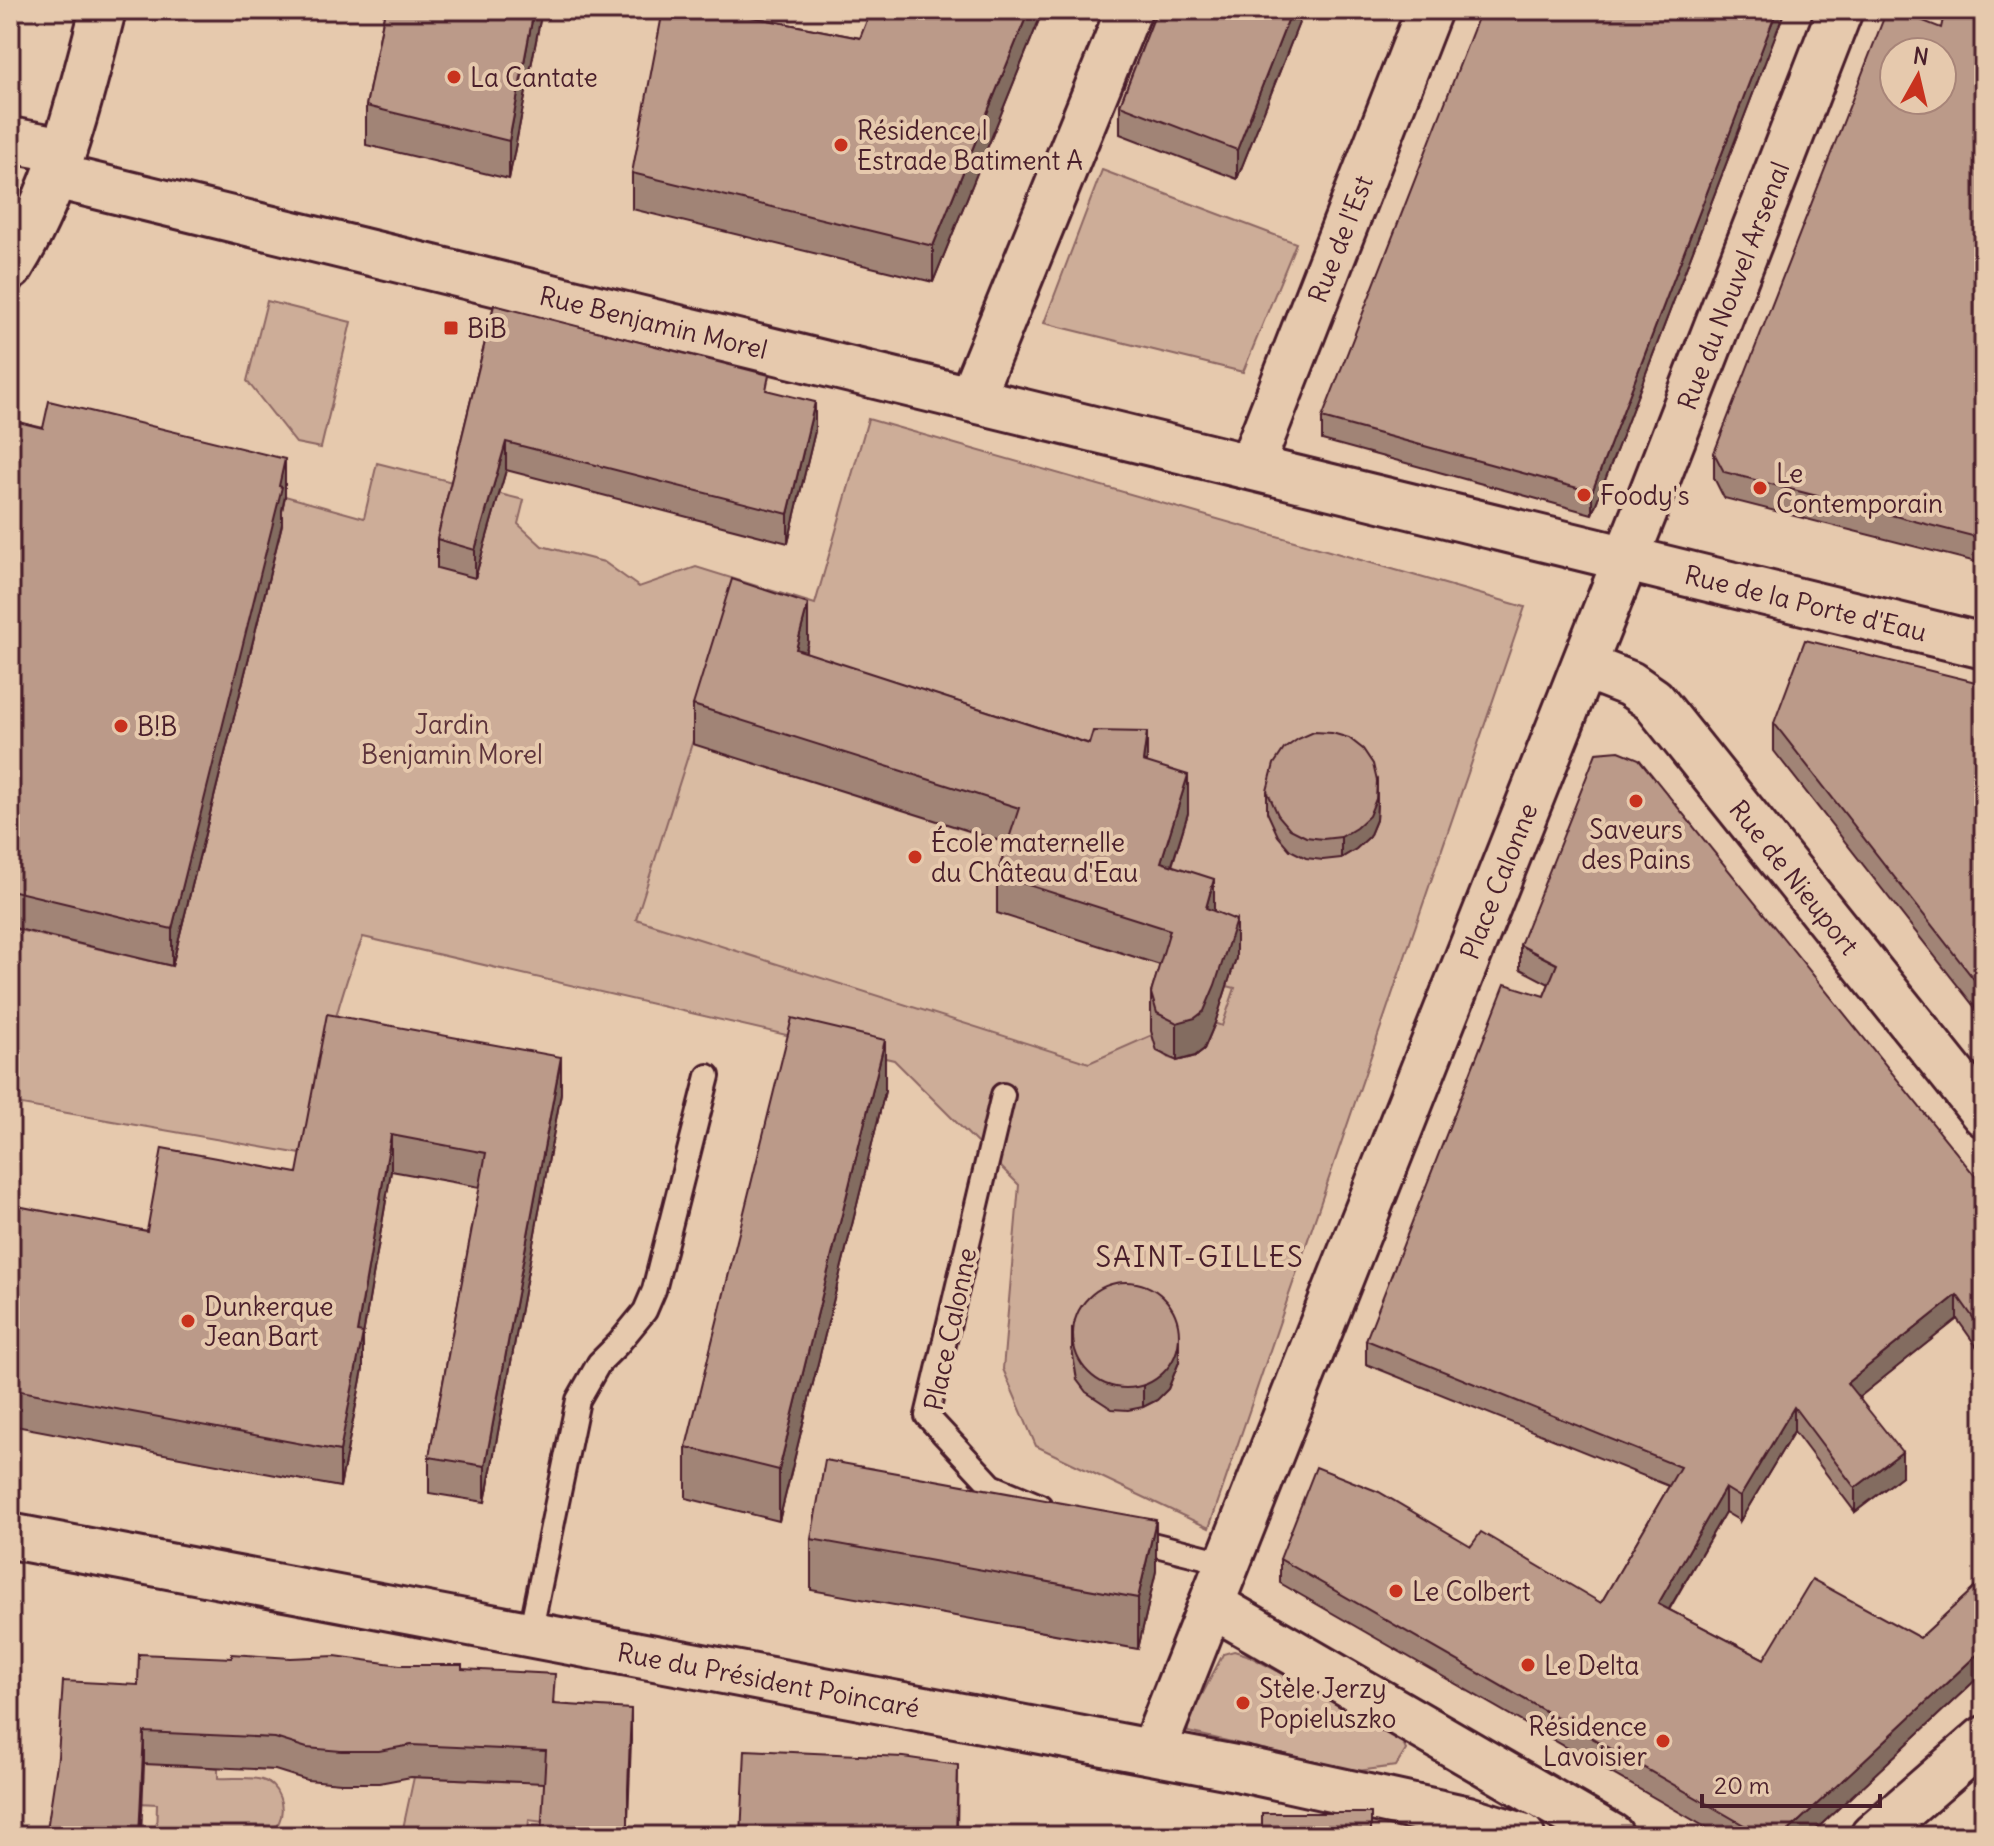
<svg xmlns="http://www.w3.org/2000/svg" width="1994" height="1846" font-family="Delius,sans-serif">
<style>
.built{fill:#d9bba2}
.green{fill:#cdad98;stroke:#8c6662;stroke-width:2;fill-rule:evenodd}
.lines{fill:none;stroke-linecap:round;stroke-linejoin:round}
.service-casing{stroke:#4a1f2b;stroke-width:28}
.minor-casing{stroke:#4a1f2b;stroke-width:50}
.service{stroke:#e6c9ad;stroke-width:22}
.minor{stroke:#e6c9ad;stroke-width:44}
.wall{fill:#a18476;stroke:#4a1f2b;stroke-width:2}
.shaded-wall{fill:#836c60;stroke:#4a1f2b;stroke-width:2}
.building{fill:#bb9a89;stroke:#4a1f2b;stroke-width:2;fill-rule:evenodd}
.poi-dot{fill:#c8321e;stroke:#e6c9ad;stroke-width:3}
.labels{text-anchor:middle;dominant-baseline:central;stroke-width:8;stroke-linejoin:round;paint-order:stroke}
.poi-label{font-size:26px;fill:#4a1f2b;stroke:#e6c9ad;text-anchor:start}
.street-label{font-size:26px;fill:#4a1f2b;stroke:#e6c9ad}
.park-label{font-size:26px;fill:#5e343b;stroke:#e6c9ad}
.neighbourhood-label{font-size:28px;letter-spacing:2px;fill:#4a1f2b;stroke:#e6c9ad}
</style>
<rect width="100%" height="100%" fill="#e6c9ad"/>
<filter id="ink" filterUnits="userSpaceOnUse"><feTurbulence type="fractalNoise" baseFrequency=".0125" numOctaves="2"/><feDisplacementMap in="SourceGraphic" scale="16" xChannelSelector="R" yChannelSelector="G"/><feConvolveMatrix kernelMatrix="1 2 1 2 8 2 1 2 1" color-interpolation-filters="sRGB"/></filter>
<g filter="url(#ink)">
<path class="built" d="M732,617l76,25 -12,45 432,299 8,2 -14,38 -27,30 -5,3 -12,2 -12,-5 -9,-7 -5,-14 -63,28 -454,-144z"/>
<g class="green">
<path d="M1102,170l194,73 -53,129 -199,-49z"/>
<path d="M267,301l84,21 -30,126 -25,-5 -49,-62z"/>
<path d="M868,419l657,188 -316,921 -173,-82 -33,-77 16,-184 -125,-125 -531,-123c-30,71 -42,144 -56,218l-297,-52v-175l162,38 110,-441 -3,-1 6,-28 79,22 13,-55 147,37 -6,24 24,22 62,16 35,25 57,-20 119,37zM732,618l88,77 407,291 8,2 -13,38 -8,-3 -19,33c-23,9 -35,2 -43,-21l-63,28 -453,-144z"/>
<path d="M1234,1651l13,4 152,80 7,15 -10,16 -38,5 -170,-39 -1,-8 36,-70z"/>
<path d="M139,1751l33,14 46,3v10c13,1 32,-2 44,2 17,5 24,27 17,42 -4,8 -13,11 -20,14h-103l1,-32 -19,-1z"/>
<path d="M549,1770l-5,52 -15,-2 -2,16h-121l-4,-3 12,-56 103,5z"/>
</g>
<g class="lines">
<defs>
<g id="service">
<path d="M1003,1095l-76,321 65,70 48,20"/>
<path d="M1128,1538l100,25"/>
<path d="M530,1634l48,-234 21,-37 19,-19 27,-33 9,-21 54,-214"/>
</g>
<g id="minor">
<path d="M10,140l54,10"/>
<path id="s1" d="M55,176l1929,470"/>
<path d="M10,268c49,-79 70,-169 93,-258"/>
<path d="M971,398l158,-388"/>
<path id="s2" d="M1251,466l178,-456"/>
<path id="s3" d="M1584,666l46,18 23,16 331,414"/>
<path id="s4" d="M10,1536l1231,233 227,50 54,17"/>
<path d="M1212,1605l399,231"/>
<path id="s5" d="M1153,1751l493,-1243 194,-498"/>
<path d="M1873,1836l111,-97"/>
</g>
</defs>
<use href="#service" class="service-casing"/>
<use href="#minor" class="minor-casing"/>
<use href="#service" class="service"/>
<use href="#minor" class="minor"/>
</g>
<g class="wall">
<path d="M385,10h157l-33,169 -143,-34v-39z"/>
<path d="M1043,10l-110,272 -301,-73v-36l89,-162 139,27z"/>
<path d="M1157,10h147l-67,169 -117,-45v-29z"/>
<path d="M1785,10l-193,504 -270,-74v-22z"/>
<path d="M1984,10v554l-260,-66 -10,-20v-25l227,-425z"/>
<path d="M494,305l275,86 46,40 -27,112 -282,-73 -31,108 -38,-10v-29z"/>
<path d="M10,420l275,76 -3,14v14l-110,442 -162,-39z"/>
<path d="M808,642l-3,11 342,109 41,51 -16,53 42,45 22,47 -21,65 -11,26 -9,7 -18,5 -20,-10 -6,-20v-38l9,-28 -163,-52v-38l10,-32 -314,-99v-39z"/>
<path d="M1984,684v335l-210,-268v-28z"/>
<path d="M1267,791l110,11 -1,18 -7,17 -13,12 -15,9 -18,2 -17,-2 -16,-8 -12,-14 -11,-24z"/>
<path d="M1520,945l464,242v170l-27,-38 -98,78 43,79 -47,36 -61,-81 -54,90 -15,-9 -56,98 95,49 156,-21 64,-59v93l-175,164h-88l-441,-253v-24l191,-13 130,57 68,-117 -303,-122v-24l178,-344 5,-12 -29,-15z"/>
<path d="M561,1057v36l-76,409 -56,-9v-36l51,-270 -89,-16 -28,164v34l-23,118 -330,-62v-214l137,20 150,-58z"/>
<path d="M885,1091l-106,430 -93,-23v-51z"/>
<path d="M1072,1328l107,34 -11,27 -11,11 -14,7 -15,3 -16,-1 -26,-17 -9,-12 -5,-31z"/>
<path d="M811,1539l345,32 -18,78 -327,-59z"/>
<path d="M400,1665l62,4 93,35 76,37 -87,42 -133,-6 -32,6h-38l-34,-3 -32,-10 -131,-6 -6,-79z"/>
</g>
<g class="shaded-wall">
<path d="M534,10h8l-33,169v-38z"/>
<path d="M1029,10h14l-110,272v-36z"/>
<path d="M1292,10h12l-67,169v-29z"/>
<path d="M1777,10h8l-193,504v-22z"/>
<path d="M815,402v29l-27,112v-29z"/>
<path d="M506,442v28l-31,108v-28z"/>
<path d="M285,459v37l-3,14v14l-110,442v-37z"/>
<path d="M808,604v38l-12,46v-39z"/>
<path d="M1147,732v38l-4,-9z"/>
<path d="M1188,775v38l-27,87v-38z"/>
<path d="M1377,781v21l-1,18 -7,17 -13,12 -15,9v-21z"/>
<path d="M1214,879v38l-8,-9z"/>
<path d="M1236,920v38l-21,65 -11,26 -9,7 -18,5v-38z"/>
<path d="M885,1040v51l-106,430v-51z"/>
<path d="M561,1057v36l-76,409v-36z"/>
<path d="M391,1135v36l-28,164v34l-23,118v-36l17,-119z"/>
<path d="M1957,1295v24l-110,88v-24z"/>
<path d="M1179,1341v21l-11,27 -11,11 -14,7v-21z"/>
<path d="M1794,1407v24l-54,90v-24z"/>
<path d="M1902,1452v24l-47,36v-24z"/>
<path d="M1725,1488v24l-67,116v-24z"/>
<path d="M1156,1520v51l-18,78v-51z"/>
<path d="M1984,1648v24l-175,164h-26z"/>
<path d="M631,1709v32l-3,80v-32z"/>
<path d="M144,1732v32l-3,72h-2z"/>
<path d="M958,1765l-1,71h-1z"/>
</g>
<g class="building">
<path d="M385,10h149l-25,131 -143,-35z"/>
<path d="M663,10h52l145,28 11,-28h158l-96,236 -301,-73z"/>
<path d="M1157,10h135l-55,140 -117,-45z"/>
<path d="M1481,10h296l-185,482 -270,-74z"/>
<path d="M1887,10h8l46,18 4,-18h39v529l-260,-67 -10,-19zM1894,52h48v48h-48z"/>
<path d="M494,305l275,70 -3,15 49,12 -27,112 -282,-72 -31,108 -38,-11z"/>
<path d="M49,401l236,58 -6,27 3,1 -110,442 -162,-39v-470l33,8z"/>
<path d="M732,579l76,25 -12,45 293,95 4,-13 54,1 -4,29 45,14 -27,87 53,17 -8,29 30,12 -21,65 -11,26 -9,7 -18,5 -20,-10 -6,-20 19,-63 -173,-55 22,-67 -326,-103z"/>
<path d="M1805,640l179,44v308l-210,-269z"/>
<path d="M1314,732l18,1 17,5 14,11 10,15 4,17 -1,18 -7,17 -13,12 -15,9 -18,2 -17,-2 -16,-8 -12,-14 -11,-24 7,-27 10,-15 14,-10z"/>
<path d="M1619,751l20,8 345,428v146l-27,-38 -110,88 55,69 -47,36 -61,-81 -54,90 -15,-9 -67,116 106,55 48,-80 108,59 64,-59v69l-201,188h-20l-483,-277 36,-92 63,25 92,54 10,-14 120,71 79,-136 -314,-127 139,-356 39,12 13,-32 -37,-19 76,-192z"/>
<path d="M327,1014l234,43 -76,409 -56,-9 57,-304 -95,-18 -34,197 6,1 -23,118 -330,-62v-178l6,2 1,-7 130,25 15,-83 135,25z"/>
<path d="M792,1018l93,22 -106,430 -93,-23z"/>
<circle cx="1126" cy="1335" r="53"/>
<path d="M825,1460l331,60 -18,78 -327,-59z"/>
<path d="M139,1654l93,4v-4l59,4 44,-2 65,9h62v4l93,5 -2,30 78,5 -3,80v47h-87l5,-85 -135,-6 -32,6h-38l-34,-3 -32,-10 -131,-6 -5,104h-93l12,-79 5,-76 75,4z"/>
<path d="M745,1750l158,7 55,8 -2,71h-215z"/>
<rect x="1262" y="1813" width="109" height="23"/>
<path d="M1984,1819v17h-13l-5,-11z"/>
</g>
</g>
<g class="poi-dot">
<circle cx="454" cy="77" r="8"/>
<circle cx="841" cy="145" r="8"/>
<rect x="443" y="320" width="16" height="16" rx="4"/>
<circle cx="1760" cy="488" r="8"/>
<circle cx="1584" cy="495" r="8"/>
<circle cx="121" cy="726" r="8"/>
<circle cx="1636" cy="801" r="8"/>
<circle cx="915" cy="857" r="8"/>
<circle cx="188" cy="1321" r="8"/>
<circle cx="1396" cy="1591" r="8"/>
<circle cx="1528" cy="1665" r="8"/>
<circle cx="1243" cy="1703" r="8"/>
<circle cx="1663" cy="1741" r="8"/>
</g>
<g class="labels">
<g class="poi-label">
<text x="470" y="77">La Cantate</text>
<text x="857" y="130">Résidence l<tspan x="857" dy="30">Estrade Batiment A</tspan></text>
<text x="467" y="328">BiB</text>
<text x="1776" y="473">Le<tspan x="1776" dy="30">Contemporain</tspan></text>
<text x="1600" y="495">Foody's</text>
<text x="137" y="726">B!B</text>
<text x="1636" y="829" text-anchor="middle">Saveurs<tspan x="1636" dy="30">des Pains</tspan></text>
<text x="931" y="842">École maternelle<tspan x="931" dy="30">du Château d'Eau</tspan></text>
<text x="204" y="1306">Dunkerque<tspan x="204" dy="30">Jean Bart</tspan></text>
<text x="1412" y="1591">Le Colbert</text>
<text x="1544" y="1665">Le Delta</text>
<text x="1259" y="1688">Stèle Jerzy<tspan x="1259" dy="30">Popieluszko</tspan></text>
<text x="1647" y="1726" text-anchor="end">Résidence<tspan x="1647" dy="30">Lavoisier</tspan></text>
</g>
<g class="street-label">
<text stroke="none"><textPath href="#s2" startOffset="244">Rue de l'Est</textPath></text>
<text stroke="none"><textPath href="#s5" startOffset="1576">Rue du Nouvel Arsenal</textPath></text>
<text stroke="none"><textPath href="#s1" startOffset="616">Rue Benjamin Morel</textPath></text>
<text stroke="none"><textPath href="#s1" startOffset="1802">Rue de la Porte d'Eau</textPath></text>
<text stroke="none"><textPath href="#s3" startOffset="304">Rue de Nieuport</textPath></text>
<text stroke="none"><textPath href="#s5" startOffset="936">Place Calonne</textPath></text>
<text transform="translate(950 1329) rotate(-78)">Place Calonne</text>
<text stroke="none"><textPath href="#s4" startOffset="772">Rue du Président Poincaré</textPath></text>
</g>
<g class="park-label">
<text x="452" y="724">Jardin<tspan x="452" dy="30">Benjamin Morel</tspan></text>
</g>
<g class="neighbourhood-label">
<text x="1200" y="1257">SAINT-GILLES</text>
</g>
</g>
<rect width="1994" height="1846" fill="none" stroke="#e6c9ad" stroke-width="40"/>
<rect x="20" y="20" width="1954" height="1806" fill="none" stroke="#4a1f2b" stroke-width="3" filter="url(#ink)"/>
<g transform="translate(1918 76) rotate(8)"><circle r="38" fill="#e6c9ad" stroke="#a88579" stroke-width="2"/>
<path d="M0-6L14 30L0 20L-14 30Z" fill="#c8321e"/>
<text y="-12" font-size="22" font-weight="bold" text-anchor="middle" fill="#4a1f2b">N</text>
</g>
<path d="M1702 1794v12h178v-12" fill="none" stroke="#4a1f2b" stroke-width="4"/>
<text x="1714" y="1794" font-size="24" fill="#4a1f2b" stroke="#e6c9ad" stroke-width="6" paint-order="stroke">20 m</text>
</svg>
